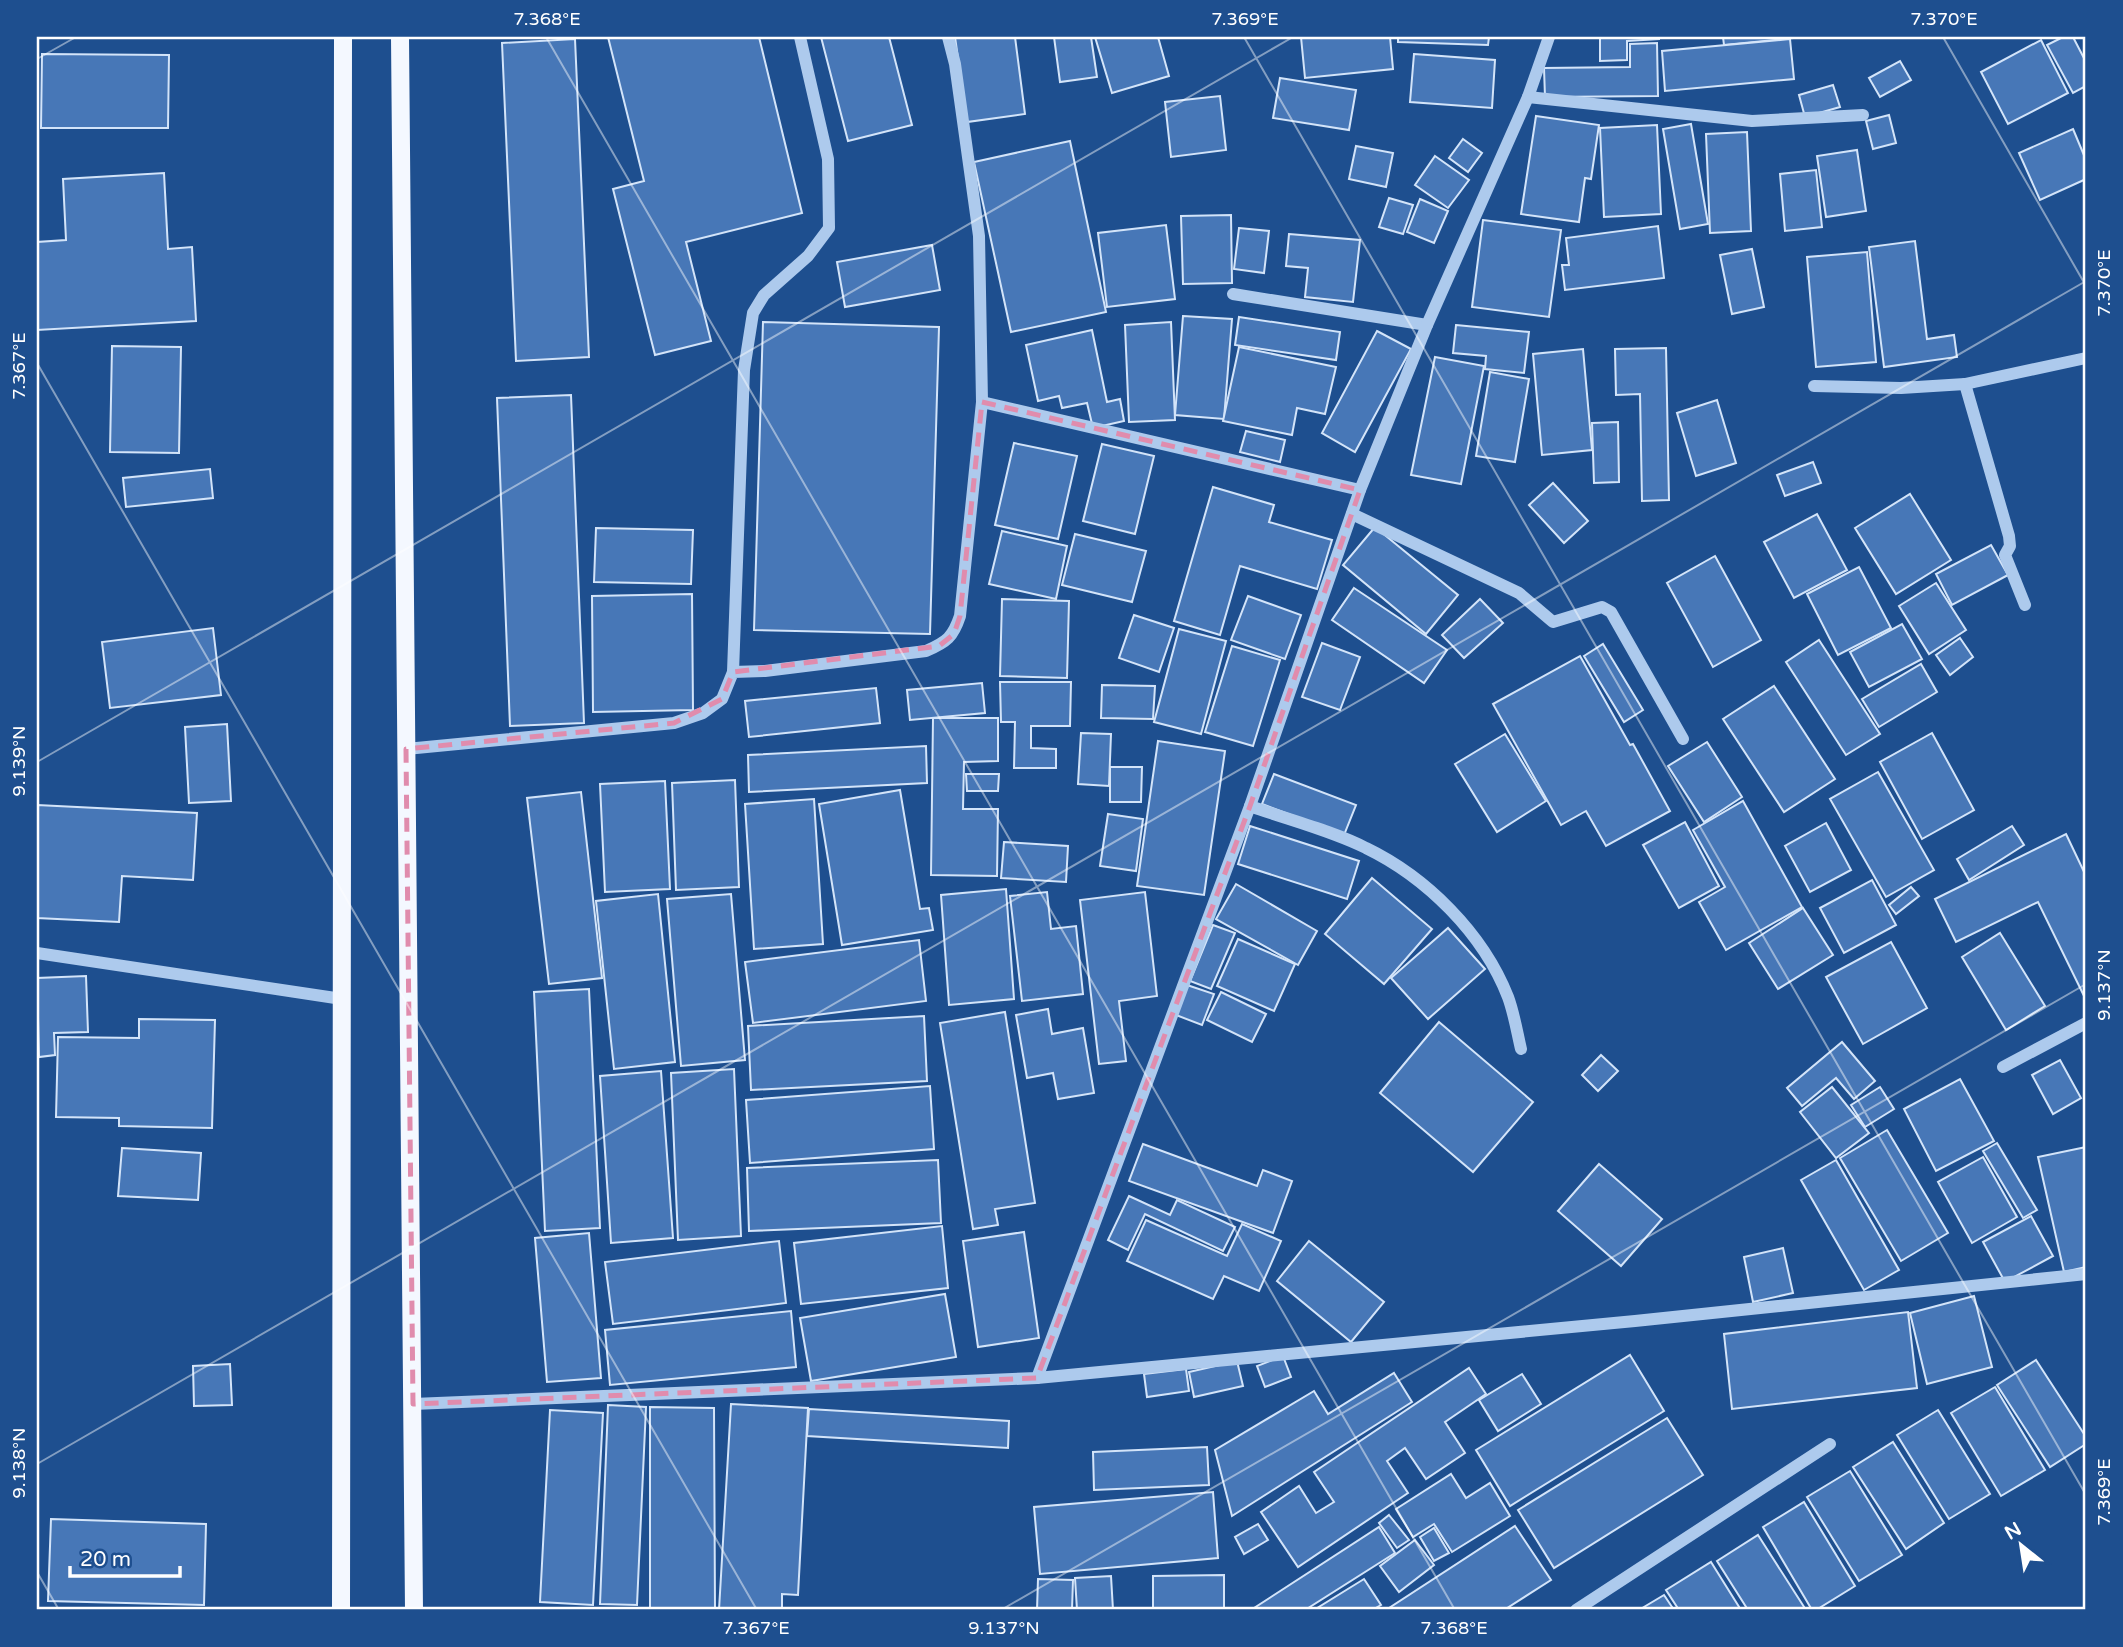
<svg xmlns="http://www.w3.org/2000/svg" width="2123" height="1647" font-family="'Varela Round',sans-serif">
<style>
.building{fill:#4777b7;stroke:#d3e4f9;stroke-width:2}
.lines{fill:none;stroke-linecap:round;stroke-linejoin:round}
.minor{stroke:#adcaed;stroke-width:12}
.major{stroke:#f4f8ff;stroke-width:18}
.marked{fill:none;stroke:#e08cad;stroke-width:5;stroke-dasharray:14 9;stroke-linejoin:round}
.ticks{fill:none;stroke:#fff;stroke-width:2;stroke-opacity:0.45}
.neatline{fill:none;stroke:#fff;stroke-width:2.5}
.ticks-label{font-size:18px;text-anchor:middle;fill:#fff}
</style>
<rect width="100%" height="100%" fill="#1e4f8f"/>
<g class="building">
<path d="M608,37h151l43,176 -116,29 25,99 -56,14 -42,-166 31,-8z"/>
<path d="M821,37h68l23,88 -64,16z"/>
<path d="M955,37h60l10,77 -58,8z"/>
<path d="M1054,37h37l6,40 -37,5z"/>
<path d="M1095,37h63l11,39 -57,17z"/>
<path d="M1301,37h89l3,32 -88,9z"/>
<path d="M1398,37h91l-1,8 -90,-3z"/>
<path d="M1600,37h59v2l-32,2v19l-27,1z"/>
<path d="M1723,37h81l-80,8z"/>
<path d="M2063,37h10l13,25v24l-13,7 -26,-48z"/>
<path d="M575,39l14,318 -73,4 -14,-318z"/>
<path d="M1790,39l4,40 -129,12 -3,-40z"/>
<path d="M2041,40l27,53 -60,31 -27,-52z"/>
<path d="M1657,43l1,53 -113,1 -1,-29 86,-1v-23z"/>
<path d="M42,54l127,1 -1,73h-127z"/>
<path d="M1414,54l81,6 -3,48 -82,-6z"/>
<path d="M1900,61l11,19 -31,17 -11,-19z"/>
<path d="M1280,78l76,12 -7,40 -76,-12z"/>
<path d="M1833,85l7,22 -35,10 -6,-22z"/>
<path d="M1220,96l6,54 -55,7 -6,-55z"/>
<path d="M1889,115l7,28 -23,6 -7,-28z"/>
<path d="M1536,116l63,9 -8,54 -6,-1 -6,44 -58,-8z"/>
<path d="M1691,124l17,100 -28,5 -17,-100z"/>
<path d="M1657,125l4,89 -57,3 -4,-89z"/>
<path d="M2073,129l13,31v19l-46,21 -21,-47z"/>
<path d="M1747,132l4,99 -41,2 -4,-99z"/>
<path d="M1463,139l19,14 -14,19 -19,-14z"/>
<path d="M1070,141l36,171 -95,20 -37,-170z"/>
<path d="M1356,146l37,7 -7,34 -37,-8z"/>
<path d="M1857,150l9,61 -40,6 -9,-61z"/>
<path d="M1435,156l34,24 -21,28 -33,-23z"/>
<path d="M1816,170l6,57 -37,4 -5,-57z"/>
<path d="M164,173l4,76 24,-2 4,74 -159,9v-88l29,-2 -3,-61z"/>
<path d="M1389,198l24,7 -10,29 -24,-7z"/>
<path d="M1420,199l28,12 -14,32 -27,-11z"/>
<path d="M1231,215l1,68 -49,1 -2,-68z"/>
<path d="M1483,220l78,10 -12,87 -77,-10z"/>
<path d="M1166,225l9,74 -68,8 -9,-74z"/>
<path d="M1658,226l6,52 -99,12 -3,-25h7l-3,-27z"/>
<path d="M1239,228l30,3 -5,42 -30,-4z"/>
<path d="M1289,234l71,6 -7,62 -48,-5 3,-29 -22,-2z"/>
<path d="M1915,241l12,98 27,-4 3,22 -73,10 -15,-120z"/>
<path d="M932,245l8,45 -95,17 -8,-45z"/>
<path d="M1752,249l12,58 -32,7 -12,-59z"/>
<path d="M1867,252l9,110 -60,5 -9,-110z"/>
<path d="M1183,316l49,3 -8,100 -49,-4z"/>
<path d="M1239,317l101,15 -4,28 -101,-15z"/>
<path d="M763,322l176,5 -9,307 -176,-4z"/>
<path d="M1171,322l4,98 -46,2 -4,-97z"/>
<path d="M1456,325l73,7 -5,41 -39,-4 1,-13 -33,-3z"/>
<path d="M1092,330l15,72 13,-3 4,22 -31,7 -6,-25 -25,5 -3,-12 -21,5 -12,-56z"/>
<path d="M1377,331l34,18 -56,103 -33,-19z"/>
<path d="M112,346l69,1 -2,106 -69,-1z"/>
<path d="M1239,347l97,20 -11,47 -28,-6 -5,27 -69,-14z"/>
<path d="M1666,348l3,152 -27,1 -2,-107 -24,1 -1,-46z"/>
<path d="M1583,349l9,101 -50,5 -9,-101z"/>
<path d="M1435,357l49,9 -23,118 -50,-9z"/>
<path d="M1490,372l39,7 -14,83 -39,-6z"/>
<path d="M571,395l13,328 -74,3 -13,-328z"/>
<path d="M1717,400l19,63 -40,13 -19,-63z"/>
<path d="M1618,422l1,60 -25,1 -2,-60z"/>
<path d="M1246,431l39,9 -5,22 -40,-10z"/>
<path d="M1014,443l63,13 -19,83 -63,-14z"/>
<path d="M1102,444l52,12 -19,78 -52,-13z"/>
<path d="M1813,462l8,21 -36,13 -8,-21z"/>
<path d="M210,469l3,29 -87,9 -3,-29z"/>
<path d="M1553,483l35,38 -24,22 -35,-38z"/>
<path d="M1213,487l61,18 -5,17 63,18 -15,49 -77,-23 -20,69 -46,-14z"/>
<path d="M1910,494l41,66 -55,34 -41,-66z"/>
<path d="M1817,514l30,56 -53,28 -30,-56z"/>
<path d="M1375,527l83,68 -32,39 -83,-69z"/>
<path d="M596,528l97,2 -2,54 -97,-2z"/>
<path d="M1002,531l65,15 -11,53 -67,-15z"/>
<path d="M1075,534l71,17 -14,51 -70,-17z"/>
<path d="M1991,545l17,30 -56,30 -16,-31z"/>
<path d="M1715,556l46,84 -48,27 -46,-84z"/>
<path d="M1859,567l32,61 -53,27 -31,-61z"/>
<path d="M1936,583l30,47 -37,24 -30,-48z"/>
<path d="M1354,588l93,62 -23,33 -92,-63z"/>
<path d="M692,594l1,116 -100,2 -1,-116z"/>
<path d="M1248,596l53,19 -16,44 -54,-19z"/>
<path d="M1002,599l67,2 -2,77 -67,-2z"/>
<path d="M1480,599l23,24 -39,35 -22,-23z"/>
<path d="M1134,615l40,13 -15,44 -40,-14z"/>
<path d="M1902,624l20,35 -53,28 -19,-35z"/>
<path d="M213,628l8,67 -111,13 -8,-66z"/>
<path d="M1179,629l47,12 -25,93 -47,-12z"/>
<path d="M1960,638l13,19 -23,18 -14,-20z"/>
<path d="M1819,640l61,94 -34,21 -60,-93z"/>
<path d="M1322,643l38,14 -20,53 -38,-13z"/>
<path d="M1603,644l40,66 -19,12 -40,-66z"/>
<path d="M1232,646l48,14 -27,86 -48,-14z"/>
<path d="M1580,656l50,89 3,-1 37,67 -64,35 -20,-35 -25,14 -68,-121z"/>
<path d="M1921,664l16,28 -58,35 -17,-28z"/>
<path d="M1000,682h71l-1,44h-39v22l25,1v19h-42l1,-46h-14z"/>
<path d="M982,683l3,30 -75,7 -3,-30z"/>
<path d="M1102,685l53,1 -2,33 -52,-1z"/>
<path d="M1774,686l61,93 -51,33 -61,-93z"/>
<path d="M876,688l4,35 -131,14 -4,-36z"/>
<path d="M933,718h65v43l-34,1 -1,47h35l-1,67 -66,-1z"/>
<path d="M227,724l4,77 -42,2 -4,-76z"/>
<path d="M1081,733l30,1 -2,52 -31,-2z"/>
<path d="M1932,733l42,77 -52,29 -42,-77z"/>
<path d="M1505,734l41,67 -49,31 -42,-68z"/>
<path d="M1158,741l67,10 -21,144 -67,-9z"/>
<path d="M1707,742l35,55 -38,25 -36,-56z"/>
<path d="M926,746l1,37 -178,9 -1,-37z"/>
<path d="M1110,767h32l-1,35h-31z"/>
<path d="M1878,772l56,98 -48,27 -56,-98z"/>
<path d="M966,774h33l-1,17h-31z"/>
<path d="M1274,774l82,31 -12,30 -82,-31z"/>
<path d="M735,780l4,107 -63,3 -4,-107z"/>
<path d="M665,781l5,108 -65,3 -5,-108z"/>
<path d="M900,790l20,119 9,-1 4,22 -91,15 -23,-141z"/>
<path d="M581,792l21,186 -53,6 -22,-186z"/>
<path d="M814,799l9,145 -69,5 -9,-145z"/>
<path d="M1743,801l59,106 -76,43 -27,-48 26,-15 -32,-57z"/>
<path d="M37,805l160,8 -4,67 -71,-4 -3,46 -82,-4z"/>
<path d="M1108,814l35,5 -7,52 -36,-5z"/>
<path d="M1685,822l34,64 -40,22 -36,-63z"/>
<path d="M1826,823l25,47 -41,22 -25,-46z"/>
<path d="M1250,826l109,35 -12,38 -109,-35z"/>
<path d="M2012,826l12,19 -55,35 -12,-21z"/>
<path d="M2066,834l20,42v124l-48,-98 -82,40 -21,-43z"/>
<path d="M1004,842l64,4 -2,36 -65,-4z"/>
<path d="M1372,878l60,51 -48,55 -59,-50z"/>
<path d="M1872,880l24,45 -52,28 -24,-45z"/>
<path d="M1236,884l81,47 -19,34 -82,-46z"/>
<path d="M1911,887l8,9 -23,18 -7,-9z"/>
<path d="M1006,889l8,110 -65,6 -8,-110z"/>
<path d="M1047,892l4,37 25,-3 7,68 -61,7 -12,-105z"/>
<path d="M1145,892l12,104 -38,5 7,60 -27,3 -19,-164z"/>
<path d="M658,894l17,168 -61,7 -18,-168z"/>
<path d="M731,894l14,166 -64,6 -14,-167z"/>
<path d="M1803,908l30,47 -55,34 -29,-46z"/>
<path d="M1213,925l22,8 -24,56 -21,-8z"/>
<path d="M1448,928l37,41 -57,50 -37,-41z"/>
<path d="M2000,933l45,73 -39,24 -44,-73z"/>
<path d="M1238,939l57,25 -21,47 -57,-25z"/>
<path d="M919,940l7,61 -173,22 -8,-61z"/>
<path d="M1891,942l36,66 -64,36 -37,-67z"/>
<path d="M86,976l2,56 -34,1 1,22 -16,2 -2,-79z"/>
<path d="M1187,985l27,9 -12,31 -26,-10z"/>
<path d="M589,989l11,239 -55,3 -11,-239z"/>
<path d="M1221,992l45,22 -14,28 -45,-22z"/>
<path d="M1048,1009l4,25 31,-6 11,65 -36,6 -5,-26 -26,5 -11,-63z"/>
<path d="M1005,1012l30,191 -40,6 3,16 -25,4 -33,-206z"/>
<path d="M924,1016l3,65 -176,9 -3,-64z"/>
<path d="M139,1019l76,1 -3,108 -93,-2v-8l-63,-1 2,-80 81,1z"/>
<path d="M1439,1022l94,80 -60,70 -93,-79z"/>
<path d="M1842,1042l33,39 -21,18 -18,-21 -34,28 -15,-18z"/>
<path d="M1601,1055l17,16 -20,20 -16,-16z"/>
<path d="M2060,1060l21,38 -28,16 -21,-39z"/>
<path d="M734,1069l7,167 -63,4 -7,-167z"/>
<path d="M661,1071l12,167 -62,5 -11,-167z"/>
<path d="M1960,1079l34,62 -58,30 -32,-62z"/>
<path d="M930,1086l4,63 -184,14 -4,-63z"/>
<path d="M1832,1087l37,46 -33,25 -36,-46z"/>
<path d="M1880,1087l14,22 -29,18 -14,-22z"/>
<path d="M1887,1130l61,103 -47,28 -61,-103z"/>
<path d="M1997,1143l40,67 -14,8 -40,-67z"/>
<path d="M1143,1144l114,42 6,-16 29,11 -19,52 -144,-52z"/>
<path d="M2086,1147v120l-22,5 -26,-115z"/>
<path d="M122,1148l79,5 -3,47 -80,-4z"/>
<path d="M1983,1157l34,60 -45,26 -34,-61z"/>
<path d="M938,1160l3,63 -192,8 -2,-63z"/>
<path d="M1836,1160l63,110 -35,20 -63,-110z"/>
<path d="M1599,1164l63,55 -41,47 -63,-55z"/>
<path d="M1129,1196l41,19 7,-15 58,27 -12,24 -78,-37 -17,36 -20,-10z"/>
<path d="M2031,1216l22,40 -48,26 -22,-40z"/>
<path d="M1146,1220l81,36 15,-32 39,17 -22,50 -35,-15 -11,23 -86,-38z"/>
<path d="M942,1226l6,62 -147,16 -7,-61z"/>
<path d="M1024,1232l15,106 -61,9 -15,-106z"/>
<path d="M589,1233l12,145 -54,4 -12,-144z"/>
<path d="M779,1241l7,62 -173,21 -8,-62z"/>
<path d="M1309,1241l75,61 -33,40 -74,-61z"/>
<path d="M1783,1248l10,45 -40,9 -9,-45z"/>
<path d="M945,1294l11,63 -145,24 -11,-63z"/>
<path d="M1974,1296l18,71 -65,17 -17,-71z"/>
<path d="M791,1311l5,56 -186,18 -5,-55z"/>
<path d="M1908,1312l9,76 -185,21 -8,-75z"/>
<path d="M1630,1355l34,56 -154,95 -34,-56z"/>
<path d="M1283,1356l8,21 -26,10 -8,-21z"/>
<path d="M2036,1360l50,77v7l-36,23 -53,-82z"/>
<path d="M1237,1361l6,25 -49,11 -5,-25z"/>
<path d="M230,1364l2,41 -38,1 -1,-40z"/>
<path d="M1469,1368l17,26 -41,28 20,31 -39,26 -21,-31 -18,13 21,32 -110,74 -37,-55 38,-26 17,27 18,-11 -20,-30z"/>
<path d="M1186,1369l3,22 -42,6 -3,-23z"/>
<path d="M1394,1373l18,29 -180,114 -17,-66 99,-59 14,23z"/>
<path d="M1522,1374l19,30 -43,27 -19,-31z"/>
<path d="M1995,1387l50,83 -44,26 -50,-83z"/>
<path d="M731,1404l77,4 -10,187 -16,-1v16h-63z"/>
<path d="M608,1405l38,2 -9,198 -37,-1z"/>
<path d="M650,1407l64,1 1,202h-65z"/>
<path d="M809,1409l200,12 -1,27 -201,-12z"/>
<path d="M550,1410l53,3 -10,192 -53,-3z"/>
<path d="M1938,1410l52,84 -41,25 -52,-84z"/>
<path d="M1667,1418l36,57 -149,93 -36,-58z"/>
<path d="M1893,1442l51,81 -38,26 -53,-82z"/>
<path d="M1207,1447l2,38 -115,5 -1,-38z"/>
<path d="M1850,1471l52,84 -43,26 -52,-84z"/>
<path d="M1451,1474l15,24 24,-15 20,33 -58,36 -18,-28 -21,13 -17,-28z"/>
<path d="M1213,1492l5,66 -178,16 -6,-67z"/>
<path d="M1804,1502l51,84 -39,24h-4l-49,-83z"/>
<path d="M1389,1515l20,25 -12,8 -18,-25z"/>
<path d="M51,1519l155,5 -2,81 -156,-4z"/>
<path d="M1258,1524l10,16 -24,14 -9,-17z"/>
<path d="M1515,1526l36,54 -47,30h-118z"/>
<path d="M1379,1527l16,26 -90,57h-54z"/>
<path d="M1434,1528l15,25 -15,8 -14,-24z"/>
<path d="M1758,1535l48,75h-58l-31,-49z"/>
<path d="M1415,1540l19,25 -35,27 -19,-26z"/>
<path d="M1711,1562l30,48h-62l-13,-20z"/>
<path d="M1224,1575v35h-71v-34z"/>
<path d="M1111,1576l2,34h-36l-2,-32z"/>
<path d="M1038,1579l35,1 -1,30h-35z"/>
<path d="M1364,1579l17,26 -9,5h-58z"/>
<path d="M1664,1595l10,15h-35z"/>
</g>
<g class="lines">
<g class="minor">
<path d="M1528,97l224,24 111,-6"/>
<path d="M1233,294l194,31"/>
<path d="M1965,384l44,152 1,10 -5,9 20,50"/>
<path d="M1814,386l87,2 64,-4 121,-26"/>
<path d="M982,402l378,88"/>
<path d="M1352,514l167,79 34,29 49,-15 9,5 72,127"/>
<path d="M733,672l11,-302 9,-57 11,-18 44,-39 21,-28 -1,-69 -28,-122"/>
<path d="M406,749l268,-26 29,-10 19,-14 11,-27 32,-1 161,-20c21,-9 27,-14 34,-35l22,-214 -3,-166 -24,-172 -7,-27"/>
<path d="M1250,806c36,13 83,25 116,42 60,29 117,85 142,149 6,16 9,35 13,52"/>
<path d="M37,953l305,46"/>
<path d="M2003,1067l83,-44"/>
<path d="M1037,1378l213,-572 110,-316 67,-165 101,-228 21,-60"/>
<path d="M413,1404l624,-26 598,-57 451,-47"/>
<path d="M1576,1610l254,-166"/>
</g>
<g class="major">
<path d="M400,37l14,1573"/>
<path d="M341,1610l2,-1573"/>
</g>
</g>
<path class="marked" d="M982,402l378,88 -110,316 -213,572 -624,26 -7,-655 268,-26 48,-24 11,-27 206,-26 15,-12 6,-18z"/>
<path class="ticks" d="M546,37l909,1573M1244,37l842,1458M1943,37l143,249M37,59l39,-22M37,363l720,1247M37,762l1256,-725M37,1464l2049,-1183M37,1572l22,38M1001,1610l1085,-626"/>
<rect width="2123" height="1647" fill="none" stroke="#1e4f8f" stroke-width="77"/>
<g transform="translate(2021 1545) rotate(330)" stroke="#1e4f8f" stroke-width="5" paint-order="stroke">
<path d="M0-5L12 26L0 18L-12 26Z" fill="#ffffff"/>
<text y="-10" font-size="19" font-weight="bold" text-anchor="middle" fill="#ffffff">N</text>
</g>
<path d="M70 1566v10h110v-10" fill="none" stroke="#ffffff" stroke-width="3.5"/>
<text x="80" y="1566" font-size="21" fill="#ffffff" stroke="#1e4f8f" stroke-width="5" paint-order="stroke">20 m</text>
<rect x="38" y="38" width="2046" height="1570" class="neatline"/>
<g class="ticks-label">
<text x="547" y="25">7.368°E</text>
<text x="1245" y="25">7.369°E</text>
<text x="1944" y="25">7.370°E</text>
<text transform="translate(2104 283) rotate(-90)" y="6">7.370°E</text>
<text transform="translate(19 366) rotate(-90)" y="6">7.367°E</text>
<text transform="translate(19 761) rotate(-90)" y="6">9.139°N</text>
<text transform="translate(2104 985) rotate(-90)" y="6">9.137°N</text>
<text transform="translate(19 1463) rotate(-90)" y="6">9.138°N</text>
<text transform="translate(2104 1492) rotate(-90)" y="6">7.369°E</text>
<text x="756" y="1634">7.367°E</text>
<text x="1004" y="1634">9.137°N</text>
<text x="1454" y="1634">7.368°E</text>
</g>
</svg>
